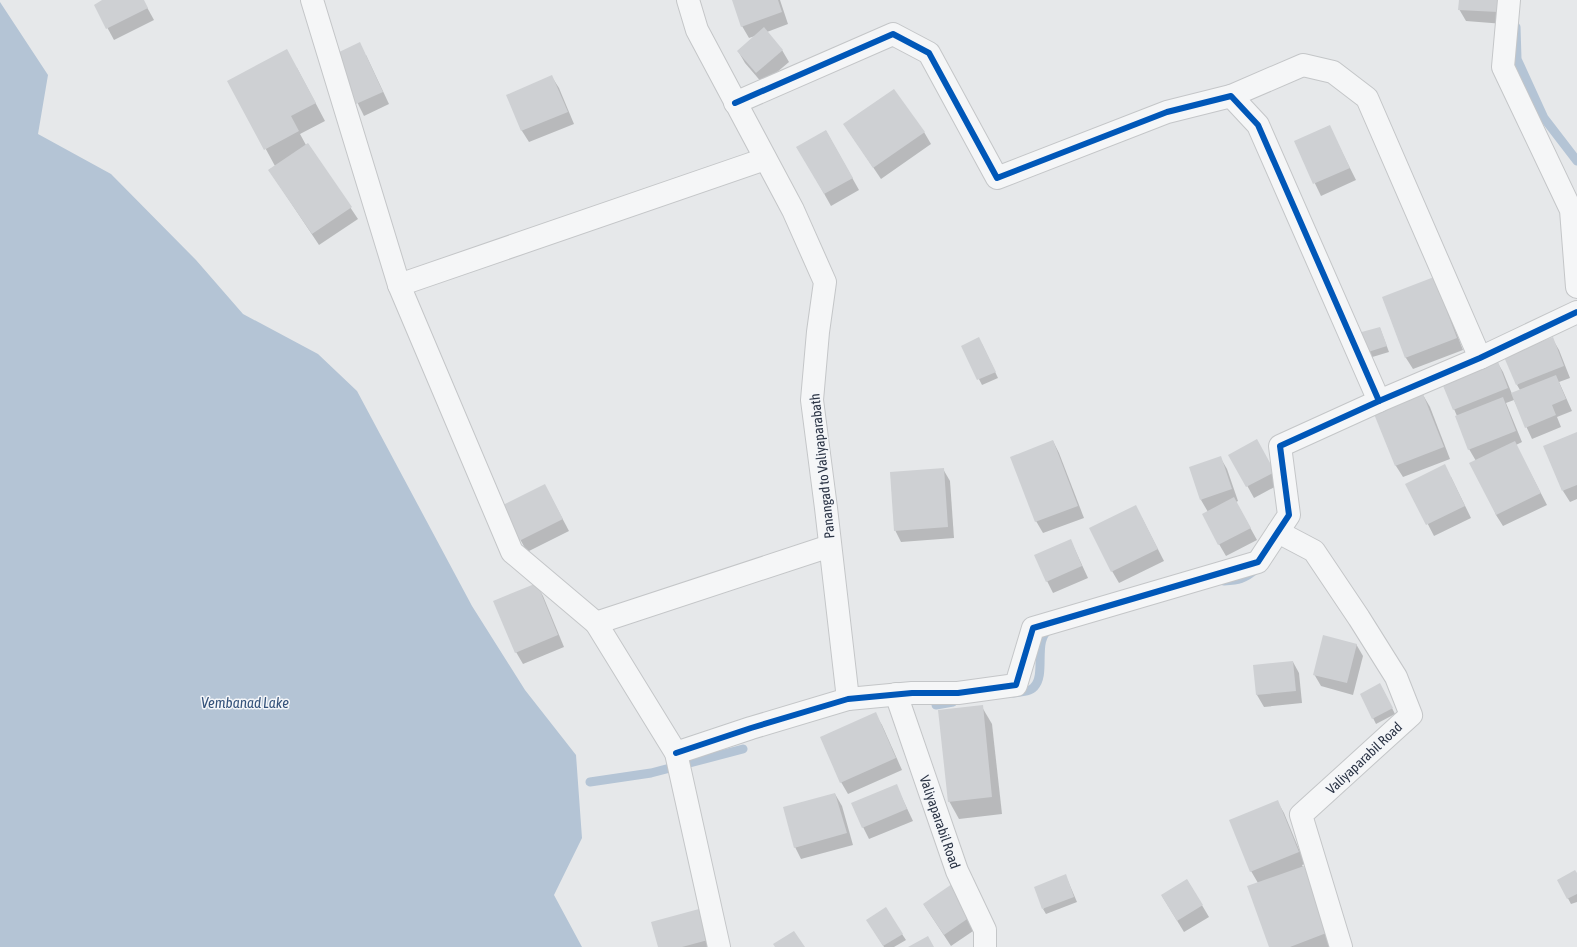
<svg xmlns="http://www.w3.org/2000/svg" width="1577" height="947" font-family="'Asap Condensed',sans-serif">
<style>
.water{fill:#b4c4d5}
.shadow{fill:#0003}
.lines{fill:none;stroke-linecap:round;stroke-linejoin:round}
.stream{stroke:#b4c4d5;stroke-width:9}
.building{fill:#ced0d3}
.minor-casing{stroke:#c4c6c8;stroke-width:24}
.minor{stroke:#f5f6f7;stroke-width:22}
.cycleway-casing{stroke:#f4f6f9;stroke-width:8}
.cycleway{stroke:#0057b8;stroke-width:6}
.labels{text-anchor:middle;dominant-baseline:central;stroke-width:3;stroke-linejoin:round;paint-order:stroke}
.street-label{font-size:14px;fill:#2b3445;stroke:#f4f6f9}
.water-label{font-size:15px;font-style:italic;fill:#34527a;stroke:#f4f6f9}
</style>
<rect width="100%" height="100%" fill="#e6e8ea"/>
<path class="water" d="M0,2l48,73 -10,59 73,40 85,86 47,54 75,40 39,37 115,215 53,84 51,65 6,83 -28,57 28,52h-582z"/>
<g class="shadow">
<path d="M105,0h38l11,20 -40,20 -19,-35z"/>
<path d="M733,0h47l8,24 -21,8 15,18 7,12 -26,22 -18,-21 -7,-12 17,-15 -6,2 -7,-12z"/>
<path d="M1460,0h46l-2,24 -38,-3 -7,-12z"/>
<path d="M334,55h32l23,49 -25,12z"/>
<path d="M297,68l28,53 -25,13 6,11 2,-1 50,75 -39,26 -50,-75 6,-4 -46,-85z"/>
<path d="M552,77l7,11 15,36 -45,18 -7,-11 -14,-36z"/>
<path d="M844,124l80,8 7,12 -50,35z"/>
<path d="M1329,126l27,54 -35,16 -26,-54z"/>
<path d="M826,131l33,59 -28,16 -33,-59z"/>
<path d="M1440,290l23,60 -50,19 -7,-11 -23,-60z"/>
<path d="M1380,328l9,24 -20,6 -3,-5z"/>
<path d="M1552,338l7,12 11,28 -11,4 13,29 -15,6 4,10 -29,12 -18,-39 -8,3 16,39 -6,3 31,60 -44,21 -7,-11 -20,-54 -7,-12 -12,-33 -3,-7 42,-49 7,12 9,22 8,-4 -3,-5z"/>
<path d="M982,344l16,34 -16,7 -20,-39z"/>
<path d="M1423,395l7,12 20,52 -47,18 -7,-11 -21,-52z"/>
<path d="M1577,434v65l-7,3 -7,-11z"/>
<path d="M1053,441l6,12 25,65 -41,15 -7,-12z"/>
<path d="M1257,441l23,43 -26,14 -24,-43z"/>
<path d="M1220,457l7,12 11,32 -2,1 21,38 -31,16 -7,-12 -11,-32 -7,-12z"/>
<path d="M943,469l7,12 4,57 -53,4 -6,-12z"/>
<path d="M1451,477l20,41 -37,18 -27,-52z"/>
<path d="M551,497l18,34 -42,21 -25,-46z"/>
<path d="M1142,518l22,43 -45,22 -7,-12z"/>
<path d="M1071,541l17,37 -35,15 -6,-12z"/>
<path d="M536,584l7,12 21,51 -41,17 -7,-12z"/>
<path d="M1356,644l7,12 -10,39 -32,-9 -7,-12z"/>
<path d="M1293,662l6,11 3,30 -38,4 -7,-12 -3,-29z"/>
<path d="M1383,690l12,24 -19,10 -3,-6z"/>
<path d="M982,707l10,17 10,90 -43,5 -10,-18z"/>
<path d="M875,714l7,11 20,45 -54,24 -7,-12z"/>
<path d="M896,785l17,36 -44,18 -6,-12z"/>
<path d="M835,794l7,12 11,39 -52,14 -6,-12z"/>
<path d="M1277,801l7,12 21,51 -3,1 11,19 24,63h-67l-12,-64 -7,-12z"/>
<path d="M1577,875v27l-6,2 -13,-24z"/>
<path d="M1187,880l22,37 -25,15 -22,-36z"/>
<path d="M1068,881l9,21 -31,12 -3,-5z"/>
<path d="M952,886l27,41 -28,19 -27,-41z"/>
<path d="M699,910l7,12 6,25h-53z"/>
<path d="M871,926l31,8 4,6 -12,7h-10z"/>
</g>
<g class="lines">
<g class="stream">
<path d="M1516,27l1,32 27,59 33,43"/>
<path d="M1224,581c14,-1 21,-2 32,-12"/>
<path d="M1013,693c7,-1 17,-1 21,-6 13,-13 -2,-48 16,-58"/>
<path d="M936,705l17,-3"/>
<path d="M590,782l61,-9 92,-24"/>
</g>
</g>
<g class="building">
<path d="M102,0h42l4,8 -42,21 -12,-24z"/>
<path d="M732,0h46l4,12 -41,15z"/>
<path d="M1459,0h40l-1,12 -40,-2z"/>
<path d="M764,27l19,23 -27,23 -19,-22z"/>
<path d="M360,42l23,50 -27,12 -23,-49z"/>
<path d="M287,49l29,54 -25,13 8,15 -35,19 -37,-69z"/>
<path d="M552,75l16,37 -47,19 -15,-36z"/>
<path d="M894,89l31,43 -52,36 -30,-44z"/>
<path d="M1330,125l20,43 -37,16 -19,-43z"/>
<path d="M826,130l27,48 -29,16 -28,-47z"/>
<path d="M308,143l44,64 -40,27 -44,-64z"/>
<path d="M1434,277l23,61 -52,20 -23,-61z"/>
<path d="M1380,327l7,19 -22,7 -7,-20z"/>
<path d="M979,337l17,35 -19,8 -16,-34z"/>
<path d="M1553,337l11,29 -48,19 -12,-28z"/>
<path d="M1497,359l11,29 -55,22 -12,-29z"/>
<path d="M1556,375l10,24 -14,6 4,10 -31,13 -14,-35z"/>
<path d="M1423,394l21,53 -49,19 -21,-52z"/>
<path d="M1503,397l13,34 -48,19 -13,-34z"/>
<path d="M1577,432v53l-15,6 -19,-45z"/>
<path d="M1257,439l18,33 -29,15 -18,-32z"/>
<path d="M1053,440l25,66 -43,16 -25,-65z"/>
<path d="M1515,441l26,52 -45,22 -27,-52z"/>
<path d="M1221,456l11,33 -32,11 -11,-33z"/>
<path d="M1445,464l20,42 -39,19 -21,-41z"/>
<path d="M944,468l4,59 -54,4 -4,-59z"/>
<path d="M545,484l18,35 -44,22 -18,-35z"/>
<path d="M1234,497l17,31 -33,17 -16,-31z"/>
<path d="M1136,505l22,44 -47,23 -22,-44z"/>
<path d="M1071,539l11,27 -36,16 -12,-27z"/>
<path d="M537,583l21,52 -43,18 -22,-52z"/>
<path d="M1323,635l34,9 -10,39 -34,-8z"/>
<path d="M1293,661l3,30 -40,4 -3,-30z"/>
<path d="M1380,683l13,25 -21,11 -12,-25z"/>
<path d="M983,705l9,92 -44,5 -10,-92z"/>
<path d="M876,712l20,46 -56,25 -20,-46z"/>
<path d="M897,784l10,25 -45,19 -11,-25z"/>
<path d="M835,793l12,40 -53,15 -11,-41z"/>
<path d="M1278,800l21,52 -49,20 -21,-52z"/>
<path d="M1304,866l25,66 -39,15h-21l-22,-61z"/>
<path d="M1575,870l2,3v21l-10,5 -10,-19z"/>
<path d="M1066,874l8,23 -32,12 -8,-22z"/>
<path d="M1187,879l16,26 -26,16 -16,-26z"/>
<path d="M952,884l21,31 -29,20 -21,-31z"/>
<path d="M886,907l17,27 -20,12 -17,-26z"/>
<path d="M699,909l9,31 -26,7h-24l-7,-25z"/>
<path d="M794,931l11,16h-30l-2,-3z"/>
<path d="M928,936l6,11h-26z"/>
</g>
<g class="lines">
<defs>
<g id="minor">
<path d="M312,0l87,285 113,267 84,71"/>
<path d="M688,0l9,30 96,180 32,72 -7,50 -6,68 14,108 22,191"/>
<path d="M1509,0l-6,67 68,143 6,77"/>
<path d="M1231,96l72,-31 30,7 34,26 113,260"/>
<path d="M735,103l158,-69 36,19 68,125 170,-66 64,-16 27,29 121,276"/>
<path d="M399,285l366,-126"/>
<path d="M1278,532l36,19 45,67 37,59 15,38 -110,100 40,132"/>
<path d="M896,694l61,177 28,59v17"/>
<path d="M676,753l75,-25 97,-29 64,-6h46l58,-8 17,-57 225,-66 31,-47 -9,-69 99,-45 101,-43 97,-46"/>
<path d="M719,947l-43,-194 -80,-130 234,-77"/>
</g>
</defs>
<use href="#minor" class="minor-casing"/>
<use href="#minor" class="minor"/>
<defs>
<g id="cycleway">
<path d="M735,103l158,-69 36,19 68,125 170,-66 64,-16 27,29 121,276"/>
<path d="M676,753l75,-25 97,-29 64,-6h46l58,-8 17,-57 225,-66 31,-47 -9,-69 99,-45 101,-43 97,-46"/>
</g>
</defs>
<use href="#cycleway" class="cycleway-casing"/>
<use href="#cycleway" class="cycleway"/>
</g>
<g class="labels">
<g class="street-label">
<text transform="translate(822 466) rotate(-96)">Panangad to Valiyaparabath</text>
<text transform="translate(1364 758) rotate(-43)">Valiyaparabil Road</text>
<text transform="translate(940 822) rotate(71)">Valiyaparabil Road</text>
</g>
<g class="water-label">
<text x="245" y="702">Vembanad Lake</text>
</g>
</g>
</svg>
